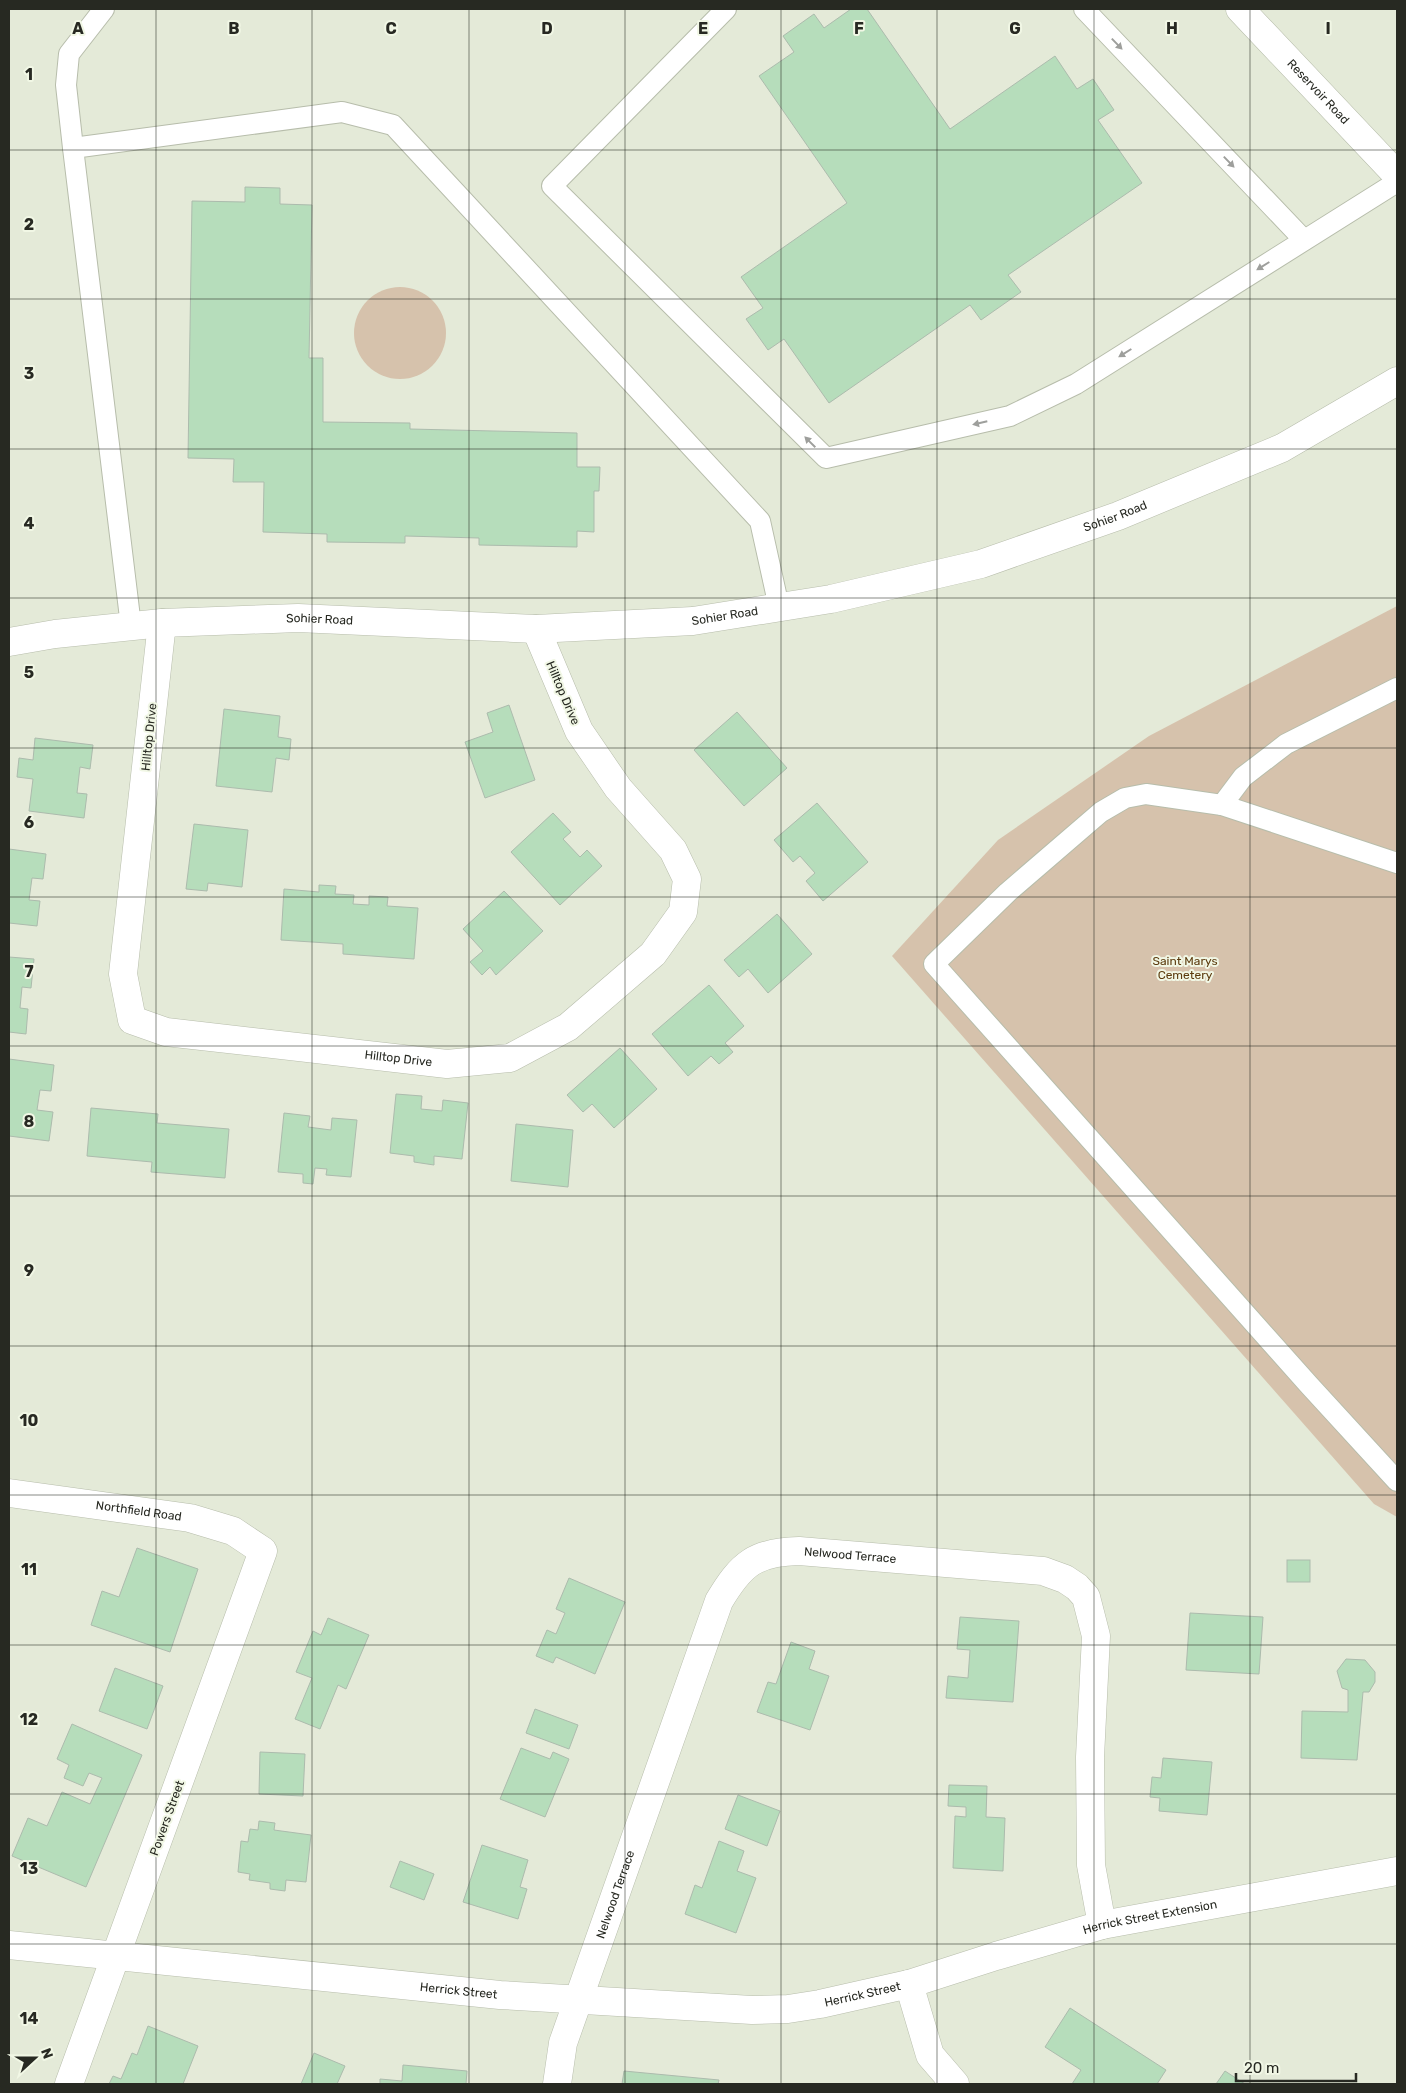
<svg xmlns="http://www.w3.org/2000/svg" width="1406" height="2093" font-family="Rubik,sans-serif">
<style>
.green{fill:#d6c2ac}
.building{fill:#b6ddbb;stroke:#acbbad}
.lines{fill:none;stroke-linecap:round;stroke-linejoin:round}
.service-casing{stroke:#b7bdab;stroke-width:22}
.minor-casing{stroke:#b7bdab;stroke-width:29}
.tertiary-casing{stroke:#b7bdab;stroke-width:29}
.secondary-casing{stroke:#b7bdab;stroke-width:29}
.service{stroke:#fff;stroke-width:20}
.minor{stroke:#fff;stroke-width:28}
.tertiary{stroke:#fff;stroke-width:28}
.secondary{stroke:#fff;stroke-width:28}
.oneway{fill:#9e9f9c}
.grid{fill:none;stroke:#272922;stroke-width:1;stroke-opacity:0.55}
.labels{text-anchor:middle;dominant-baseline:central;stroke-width:4;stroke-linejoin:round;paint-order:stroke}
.street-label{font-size:12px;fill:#272922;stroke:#f1f7e5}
.park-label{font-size:12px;fill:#5b3a0d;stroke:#f1f7e5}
.grid-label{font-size:16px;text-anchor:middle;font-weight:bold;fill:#272922;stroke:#f1f7e5;stroke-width:4;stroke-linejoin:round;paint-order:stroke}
</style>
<rect width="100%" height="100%" fill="#e4ead8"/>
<g class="green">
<circle cx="400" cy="333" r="46"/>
<path d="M1397,606v911l-23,-13 -482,-548 106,-116 151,-104z"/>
</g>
<g class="building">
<path d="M851,9h16l83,120 105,-73 22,33 16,-10 21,31 -16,10 44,63 -134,92 13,17 -40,28 -11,-15 -141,98 -45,-64 -16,11 -22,-31 17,-11 -22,-31 106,-74 -88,-127 35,-24 -11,-16 31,-22 10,14z"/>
<path d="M245,187l35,1v16l32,1 -3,153h14v64l87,1v6l167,4v34h23l-1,24h-5v41l-17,-1v16l-98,-2v-7l-74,-2v7l-78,-1v-8l-64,-2 1,-50h-31l1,-23 -46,-1 4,-257 53,1z"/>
<path d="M509,705l26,75 -50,18 -20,-56 28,-10 -6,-19z"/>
<path d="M224,709l56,7 -2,21 13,2 -2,21 -13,-2 -4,34 -56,-6z"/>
<path d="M737,712l50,56 -43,38 -50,-56z"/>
<path d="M35,738l58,7 -3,24 -10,-2 -3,26 10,1 -3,24 -55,-7 4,-32 -16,-2 2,-19 14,2z"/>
<path d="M817,803l51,59 -45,39 -17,-20 9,-8 -15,-17 -7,6 -19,-22z"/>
<path d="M553,813l18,19 -8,7 17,18 7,-7 15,16 -42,39 -49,-53z"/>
<path d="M194,824l54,6 -6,57 -34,-4 -1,8 -21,-2z"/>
<path d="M9,849l37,5 -3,25 -11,-1 -3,22 11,1 -3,25 -28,-3z"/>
<path d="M319,885l17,1 -1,8 19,1 -1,9 16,1v-9l19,1 -1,9 31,2 -4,51 -71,-5v-10l-62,-4 3,-51 35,3z"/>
<path d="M504,891l39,40 -47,44 -6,-8 -8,8 -12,-13 13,-11 -20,-22z"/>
<path d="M777,914l35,40 -44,39 -20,-24 -9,8 -15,-17z"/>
<path d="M9,957l25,2 -3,29 -9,-1 -2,21 8,1 -2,25 -17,-2z"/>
<path d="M709,985l35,41 -19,17 8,9 -14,12 -8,-8 -23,20 -36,-42z"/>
<path d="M620,1048l37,41 -43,39 -22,-24 -9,8 -16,-17z"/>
<path d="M9,1059l45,6 -3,26 -11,-1 -3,20 16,2 -4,29 -40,-5z"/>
<path d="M396,1094l26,2 -1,13 21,2 1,-11 25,3 -6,56 -28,-3v9l-20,-3v-6l-24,-3z"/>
<path d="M91,1108l67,6 -1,9 72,6 -4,49 -74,-6 1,-10 -65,-6z"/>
<path d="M284,1113l26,3 -2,11 23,3 1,-12 25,2 -6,57 -25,-2 1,-6 -12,-1 -2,16 -10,-1v-9l-25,-2z"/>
<path d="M516,1124l57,6 -5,57 -57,-6z"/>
<path d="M137,1548l61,21 -28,83 -79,-27 11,-34 17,6z"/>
<rect x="1287" y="1560" width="23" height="22"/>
<path d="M569,1578l56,24 -30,72 -39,-17 -3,6 -17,-7 11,-26 9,4 9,-21 -9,-4z"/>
<path d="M1190,1613l73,4 -4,57 -73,-4z"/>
<path d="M960,1617l59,4 -6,81 -67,-4 2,-22 20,2 2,-28 -13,-1z"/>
<path d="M328,1618l41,17 -23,54 -8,-4 -18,44 -25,-10 17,-41 -16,-6 17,-41 8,4z"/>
<path d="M791,1642l24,9 -6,18 20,7 -19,54 -53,-18 11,-30 8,2z"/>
<path d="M1346,1659l19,1 10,12v10l-6,10h-6l-6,68 -56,-2 1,-47 46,1v-22l-6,-2 -5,-17z"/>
<path d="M115,1668l48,18 -16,43 -48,-18z"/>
<path d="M535,1709l43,16 -9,24 -43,-16z"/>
<path d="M72,1724l70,31 -56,132 -74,-31 16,-38 19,8 15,-34 28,12 12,-26 -13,-5 -6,13 -19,-8 5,-13 -12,-6z"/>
<path d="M521,1748l29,11 3,-7 16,7 -24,58 -45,-18z"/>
<path d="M260,1752l45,2 -2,42 -44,-2z"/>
<path d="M1163,1758l49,4 -5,53 -48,-4 1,-13 -10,-1 2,-20 9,1z"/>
<path d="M949,1785l38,1 -1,31 19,1 -2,53 -50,-3 2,-52 11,1v-10l-18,-1z"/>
<path d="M738,1795l42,16 -13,35 -42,-17z"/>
<path d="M259,1821l16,2 -1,7 37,5 -5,47 -20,-2 -1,11 -15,-2v-6l-21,-3 1,-6 -12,-2 3,-31 7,1 2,-13 8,1z"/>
<path d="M719,1841l25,10 -7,20 19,7 -20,55 -51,-19 10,-29 7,3z"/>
<path d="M482,1845l46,15 -8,27 7,2 -9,30 -55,-17z"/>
<path d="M400,1861l34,13 -10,26 -34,-13z"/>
<path d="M1070,2008l96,62 -9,14h-85l9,-14 -36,-23z"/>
<path d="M148,2026l50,20 -15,38h-74l4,-8 8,3 11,-26 5,2z"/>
<path d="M314,2053l31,13 -8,18h-36z"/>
<path d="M403,2065l64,6 -1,13h-86v-5l22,2z"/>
<path d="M624,2071l95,9 -1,4h-96z"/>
<path d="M1225,2071l20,13h-29z"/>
</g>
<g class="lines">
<defs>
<g id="service">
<path d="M726,9l-174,177 274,272 184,-42 66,-32 321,-202"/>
<path d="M1084,9l220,231"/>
<path d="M73,148l-7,-63 3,-31 35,-45"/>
<path d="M131,626l-58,-478 269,-36 51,13 367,396 19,86"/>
<path d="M1397,688l-111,56 -43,33 -21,28 175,58"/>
<path d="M1222,805l-76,-11 -21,4 -24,14 -93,80 -74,72 375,421 88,96"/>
</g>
<g id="minor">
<path id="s1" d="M1240,9l157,166"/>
<path id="s2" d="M162,623l-39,351 9,46 34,12 281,32 63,-6 58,-31 85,-73 30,-42 4,-33 -14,-29 -55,-62 -39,-57 -43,-102"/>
<path id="s3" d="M9,1493l181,25 43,13 30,20 -194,533"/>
<path d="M909,1984l21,71 25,29"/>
<path id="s4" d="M557,2084l6,-41 156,-442c22,-37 36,-49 80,-50l244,20 22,8 12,8 9,10 10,39 -6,121 1,108 11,60"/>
</g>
<g id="tertiary">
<path id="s5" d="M9,1945l491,50 252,15 36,-1 32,-5 89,-20 87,-28 106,-31 295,-54"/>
</g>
<g id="secondary">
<path id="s6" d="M9,642l46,-8 107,-11 136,-5 238,11 157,-8 138,-22 150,-35 137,-48 164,-68 115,-67"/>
</g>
</defs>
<use href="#service" class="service-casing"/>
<use href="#minor" class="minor-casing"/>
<use href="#tertiary" class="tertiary-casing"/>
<use href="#secondary" class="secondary-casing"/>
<use href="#service" class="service"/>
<use href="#minor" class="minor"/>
<use href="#tertiary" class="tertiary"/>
<use href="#secondary" class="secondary"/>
</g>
<defs><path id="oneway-solid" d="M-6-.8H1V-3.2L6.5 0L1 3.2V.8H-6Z" transform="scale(1.25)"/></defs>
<g class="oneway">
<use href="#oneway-solid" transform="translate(1117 44) rotate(46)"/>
<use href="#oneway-solid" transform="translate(1229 162) rotate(46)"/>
<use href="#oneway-solid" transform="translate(1263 266) rotate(148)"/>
<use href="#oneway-solid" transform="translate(1125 353) rotate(148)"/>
<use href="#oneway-solid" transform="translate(980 423) rotate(167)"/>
<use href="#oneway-solid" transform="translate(810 442) rotate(-135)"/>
</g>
<path class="grid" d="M156,9v2075M312,9v2075M469,9v2075M625,9v2075M781,9v2075M937,9v2075M1094,9v2075M1250,9v2075M9,150h1388M9,299h1388M9,449h1388M9,598h1388M9,748h1388M9,897h1388M9,1046h1388M9,1196h1388M9,1346h1388M9,1495h1388M9,1645h1388M9,1794h1388M9,1944h1388"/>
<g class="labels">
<g class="street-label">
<text stroke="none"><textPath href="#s1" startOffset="114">Reservoir Road</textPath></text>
<text stroke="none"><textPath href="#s6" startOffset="1122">Sohier Road</textPath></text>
<text stroke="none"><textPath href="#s6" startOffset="718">Sohier Road</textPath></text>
<text stroke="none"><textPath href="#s6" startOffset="312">Sohier Road</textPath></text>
<text transform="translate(563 693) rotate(67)">Hilltop Drive</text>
<text transform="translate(149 737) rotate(-84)">Hilltop Drive</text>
<text stroke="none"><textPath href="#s2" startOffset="670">Hilltop Drive</textPath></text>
<text stroke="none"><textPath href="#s3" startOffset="131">Northfield Road</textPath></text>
<text stroke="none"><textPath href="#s4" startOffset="662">Nelwood Terrace</textPath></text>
<text transform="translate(167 1818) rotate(-70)">Powers Street</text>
<text stroke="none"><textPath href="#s4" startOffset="199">Nelwood Terrace</textPath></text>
<text stroke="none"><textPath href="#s5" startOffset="1156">Herrick Street Extension</textPath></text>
<text stroke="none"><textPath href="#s5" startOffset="452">Herrick Street</textPath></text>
<text stroke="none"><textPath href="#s5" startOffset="858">Herrick Street</textPath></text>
</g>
<g class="park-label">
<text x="1185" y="961">Saint Marys<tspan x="1185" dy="14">Cemetery</tspan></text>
</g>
</g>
<g class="grid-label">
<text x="78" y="34">A</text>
<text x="234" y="34">B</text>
<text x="391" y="34">C</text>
<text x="547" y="34">D</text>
<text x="703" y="34">E</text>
<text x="859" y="34">F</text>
<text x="1015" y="34">G</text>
<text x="1172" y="34">H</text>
<text x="1328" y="34">I</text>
<text x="29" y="80">1</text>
<text x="29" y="230">2</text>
<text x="29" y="379">3</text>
<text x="29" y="529">4</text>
<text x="29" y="678">5</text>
<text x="29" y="828">6</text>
<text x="29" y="977">7</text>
<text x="29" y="1127">8</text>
<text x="29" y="1276">9</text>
<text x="29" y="1426">10</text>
<text x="29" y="1575">11</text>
<text x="29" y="1725">12</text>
<text x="29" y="1874">13</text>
<text x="29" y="2024">14</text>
</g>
<rect width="1406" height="2093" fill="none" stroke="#272922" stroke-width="20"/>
<g transform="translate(35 2058) rotate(69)" stroke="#f1f7e5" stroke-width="4" paint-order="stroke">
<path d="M0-4L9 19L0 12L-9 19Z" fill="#272922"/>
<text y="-8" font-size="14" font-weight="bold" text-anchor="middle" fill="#272922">N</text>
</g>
<path d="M1236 2073v8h120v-8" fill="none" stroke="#272922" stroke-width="2.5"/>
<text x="1244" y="2073" font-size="15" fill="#272922" stroke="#f1f7e5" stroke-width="4" paint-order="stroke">20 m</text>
</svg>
